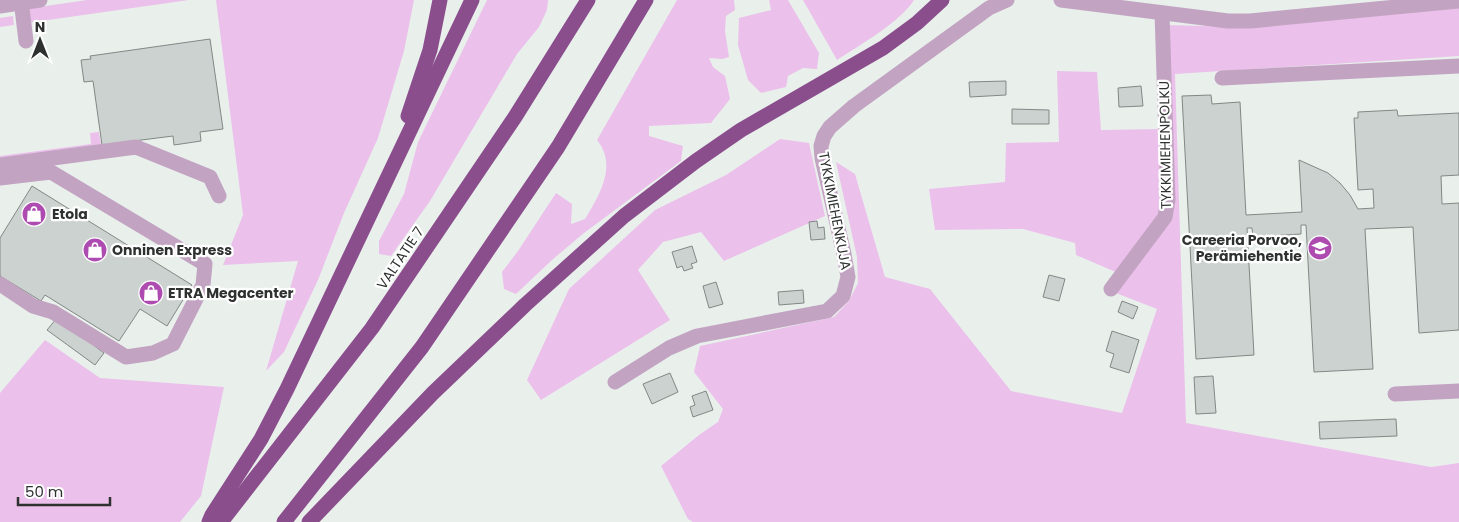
<svg xmlns="http://www.w3.org/2000/svg" width="1459" height="522" font-family="Poppins,sans-serif">
<style>
.green{fill:#ebc0eb}
.building{fill:#ccd2cf;stroke:#828885}
.lines{fill:none;stroke-linecap:round;stroke-linejoin:round}
.minor{stroke:#c2a4c2;stroke-width:15}
.highway{stroke:#8b4e8d;stroke-width:15}
.labels{text-anchor:middle;dominant-baseline:central;stroke-width:4.5;stroke-linejoin:round;paint-order:stroke}
.street-label{font-size:14px;fill:#2e312f;stroke:#fff}
.poi-label{font-size:14px;font-weight:bold;fill:#2e312f;stroke:#fff;text-anchor:start}
</style>
<rect width="100%" height="100%" fill="#e9f0ec"/>
<g class="green">
<path d="M87,0h102l-162,23 -2,-14z"/>
<path d="M216,0h198l-10,51 -26,87 -34,75 -26,67 -34,72 -18,19 32,-110 -75,4 20,-50z"/>
<path d="M487,0h61l-1,10 -8,17 -22,27 -87,147 -39,55 -12,-2v-13l25,-47 14,-52z"/>
<path d="M677,0h57l1,10 -9,6 -1,15 4,26 -7,2 -13,-1 4,9 12,9 5,23 -19,24 -62,3v10l34,10 -2,15 -97,72 -32,27 -36,34 -12,-5 -2,-17 16,-21 38,-58 16,11 -1,20 14,-5c14,-24 33,-53 12,-79z"/>
<path d="M769,0h19l31,53 -2,16 -14,-1 -15,8 -2,11 -25,6 -13,-13 -10,-35 1,-27 32,-8z"/>
<path d="M803,0h111c-14,22 -54,45 -77,60z"/>
<path d="M1459,6v50l-284,18 11,349 245,44 28,-4v59h-766l-5,-3 -27,-53 38,-31 19,-13 5,-13 -29,-37 6,-26 134,-29 15,-16 9,-18 -1,-26 -21,-95 19,12 30,103 45,12 81,102 111,22 35,-104 -41,-16 54,-75 -2,-193 70,2z"/>
<path d="M13,16l1,9 -14,2v-9z"/>
<path d="M1057,71l40,1 4,58 60,-1 1,86 -44,58 -42,-18 -1,-12 -52,-14 -88,1 -6,-41 76,-7 1,-39 53,-1z"/>
<path d="M99,132l2,13 -101,14v-3l91,-12 -1,-11z"/>
<path d="M780,139l29,4 16,73 -101,45 -23,-29 -38,10 -25,28 32,50 -129,80 -14,-20 42,-91 86,-79 71,-35z"/>
<path d="M45,340l55,38 124,9 -23,109 -21,26h-180v-129z"/>
</g>
<g class="building">
<path d="M210,39l13,90 -23,3 1,9 -27,4 -1,-9 -71,9 -9,-64 -9,1 -3,-22 10,-1 -1,-3z"/>
<path d="M1006,81v14l-36,2 -1,-15z"/>
<path d="M1141,86l2,20 -24,1 -1,-19z"/>
<path d="M1211,95l1,9 28,-2 6,113 56,-3 -3,-52 29,13 12,10 10,12 8,14 16,-1 -1,-19 -15,1 -4,-72h4v-6l39,-2 1,6 61,-3v62l-18,1 1,28 17,-1v127l-40,3 -6,-106 -48,2 8,140 -59,3 -8,-147h-5v9l-48,3 -1,-9h-5l7,127 -58,4 -14,-263z"/>
<path d="M1012,109l37,1v14h-37z"/>
<path d="M32,186l160,99 -25,41 -27,-17 -21,32 -74,-46 -4,6 -41,-25v-38z"/>
<path d="M817,221l1,7 6,-1 1,12 -14,1 -2,-18z"/>
<path d="M692,246l5,16 -6,2 2,4 -9,3 -2,-5 -5,2 -5,-16z"/>
<path d="M1049,275l16,4 -6,22 -16,-4z"/>
<path d="M716,282l7,22 -14,4 -6,-22z"/>
<path d="M803,290l1,13 -25,2 -1,-13z"/>
<path d="M1122,301l16,6 -5,12 -15,-7z"/>
<path d="M57,318l47,35 -9,12 -48,-35z"/>
<path d="M1112,331l27,9 -10,33 -19,-6 4,-13 -8,-3z"/>
<path d="M670,373l8,19 -26,12 -9,-20z"/>
<path d="M1213,376l3,37 -20,1 -2,-37z"/>
<path d="M706,391l7,19 -20,7 -3,-10 5,-2 -3,-9z"/>
<path d="M1396,419l1,17 -77,3 -1,-17z"/>
</g>
<g class="lines">
<g class="minor">
<path d="M21,0l5,41"/>
<path d="M1061,0l167,21h22l209,-20"/>
<path d="M0,6l40,-6"/>
<path d="M1222,78l237,-12"/>
<path d="M0,165l136,-18 74,30 9,19"/>
<path d="M0,178l51,-6 154,92 -2,21 -30,59 -20,9 -27,4 -73,-45 -20,-6 -33,-22"/>
<path d="M1111,289l54,-72 3,-17 -6,-187"/>
<path d="M615,382l54,-34 28,-12 130,-25 16,-15 5,-19 -4,-23 -22,-96 -1,-12 3,-10 6,-9 24,-21 135,-98 18,-8"/>
<path d="M1395,394l64,-3"/>
</g>
<g class="highway">
<path d="M408,116l22,-66 10,-50"/>
<path d="M209,522l3,-7 49,-76 26,-50 185,-389"/>
<path d="M221,522l151,-194 143,-211 73,-117"/>
<path d="M284,522l138,-175 136,-200 88,-147"/>
<path d="M309,522l124,-129 92,-88 99,-89 72,-55 45,-31 142,-82 34,-25 25,-23"/>
</g>
</g>
<defs>
<symbol id="shop-disc" viewBox="-11 -11 22 22"><circle r="9.5" fill="#ae4bb1" stroke="#fff"/><path d="M-5-2.5h2.3a2.7 3.5 0 0 1 5.4 0H5L5.5 6h-11ZM-1.5-2.5h3a1.5 2.3 0 0 0-3 0Z" fill="#fff"/></symbol>
<symbol id="school-disc" viewBox="-11 -11 22 22"><circle r="9.5" fill="#ae4bb1" stroke="#fff"/><path d="M0-5L7-2L0 1L-7-2ZM-4 1L0 2.5L4 1V4Q0 6-4 4Z" fill="#fff"/></symbol>
</defs>
<g fill-rule="evenodd">
<use href="#shop-disc" x="20" y="200" width="28" height="28"/>
<use href="#school-disc" x="1306" y="234" width="28" height="28"/>
<use href="#shop-disc" x="81" y="236" width="28" height="28"/>
<use href="#shop-disc" x="137" y="279" width="28" height="28"/>
</g>
<g class="labels">
<g class="street-label">
<text transform="translate(1165 145) rotate(-91)">TYKKIMIEHENPOLKU</text>
<text transform="translate(835 211) rotate(79)">TYKKIMIEHENKUJA</text>
<text transform="translate(400 258) rotate(-56)">VALTATIE 7</text>
</g>
<g class="poi-label">
<text x="52" y="214">Etola</text>
<text x="1302" y="240" text-anchor="end">Careeria Porvoo,<tspan x="1302" dy="16">Perämiehentie</tspan></text>
<text x="112" y="250">Onninen Express</text>
<text x="168" y="293">ETRA Megacenter</text>
</g>
</g>
<g transform="translate(40 40)" stroke="#ffffff" stroke-width="4" paint-order="stroke">
<path d="M0-4L9 19L0 12L-9 19Z" fill="#2e312f"/>
<text y="-8" font-size="14" font-weight="bold" text-anchor="middle" fill="#2e312f">N</text>
</g>
<path d="M18 497v8h92v-8" fill="none" stroke="#2e312f" stroke-width="2.5"/>
<text x="25" y="497" font-size="15" fill="#2e312f" stroke="#ffffff" stroke-width="4" paint-order="stroke">50 m</text>
</svg>
